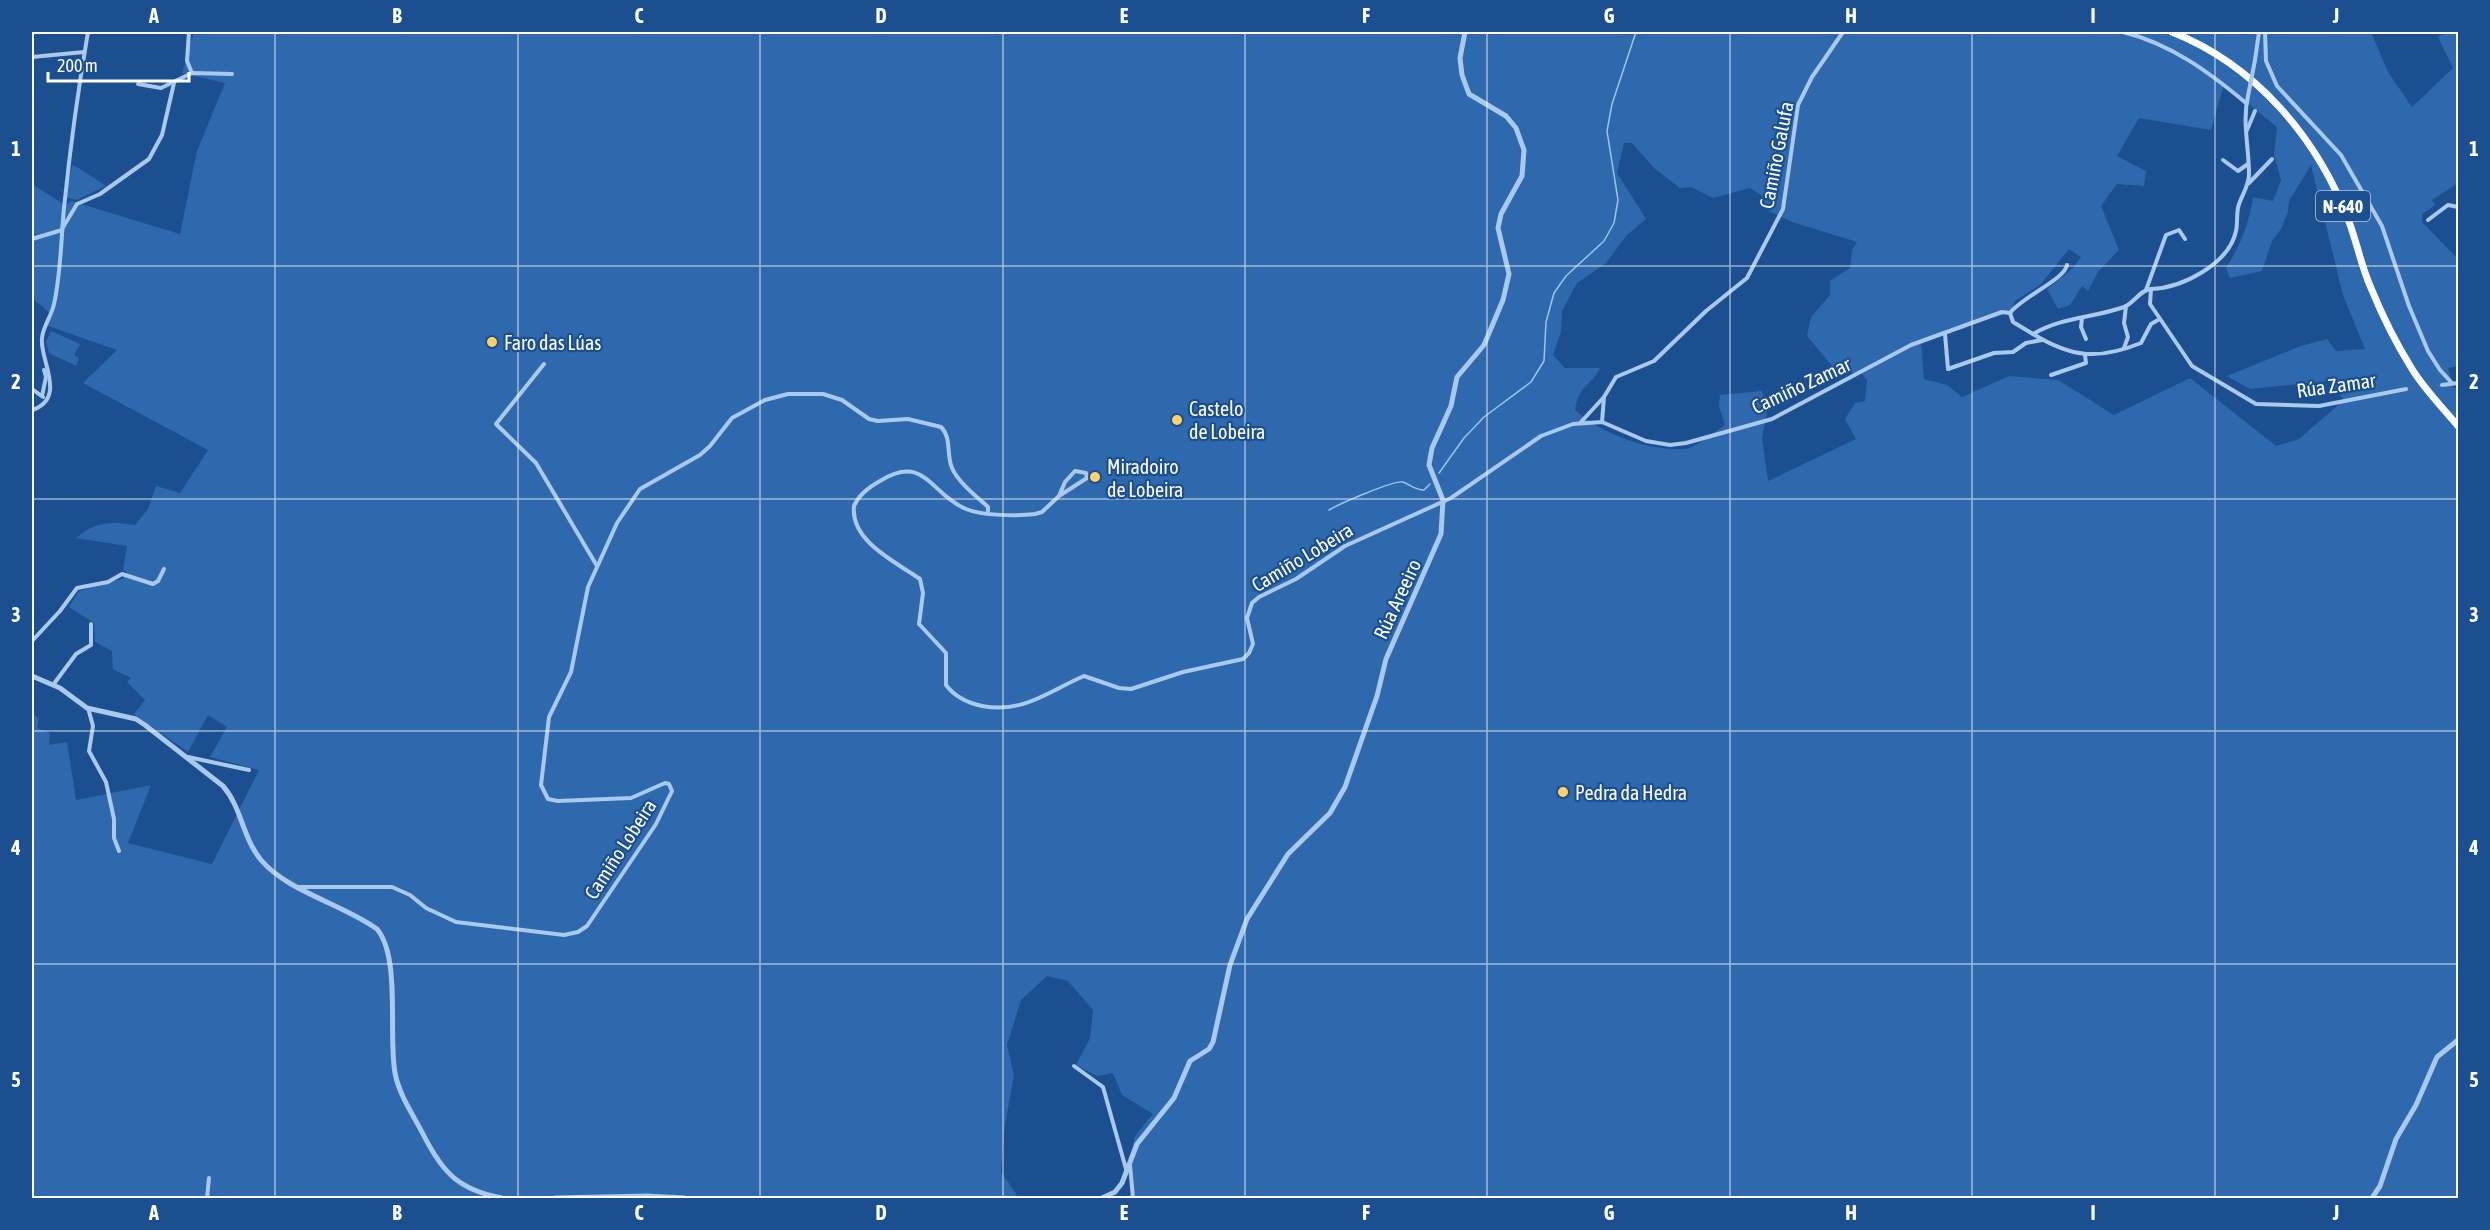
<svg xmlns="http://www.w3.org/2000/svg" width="2490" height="1230" font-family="'Asap Condensed',sans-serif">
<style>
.green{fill:#2e69ad;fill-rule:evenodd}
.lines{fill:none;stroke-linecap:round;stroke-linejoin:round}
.stream{stroke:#9cc4f0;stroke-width:1.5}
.minor-tunnel{stroke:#3d69a0;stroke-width:4;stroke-dasharray:4 2;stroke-linecap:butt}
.minor{stroke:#a9c9ee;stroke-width:4}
.tertiary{stroke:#a9c9ee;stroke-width:5}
.trunk{stroke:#f8faff;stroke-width:7}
.minor-bridge{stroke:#a9c9ee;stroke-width:4}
.grid{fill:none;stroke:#fff;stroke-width:1.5;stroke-opacity:0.55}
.poi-dot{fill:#ffd166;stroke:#1b4f8f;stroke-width:2}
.labels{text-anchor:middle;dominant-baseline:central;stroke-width:4.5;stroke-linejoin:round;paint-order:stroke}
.shield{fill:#1b4f8f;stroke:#bbcadd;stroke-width:1.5}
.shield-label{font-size:18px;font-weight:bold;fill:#fff}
.street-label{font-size:20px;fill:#fff;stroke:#1b4f8f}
.poi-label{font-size:20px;fill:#fff;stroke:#1b4f8f;text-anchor:start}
.neatline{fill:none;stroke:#fff;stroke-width:2}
.grid-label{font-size:20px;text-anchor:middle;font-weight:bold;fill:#fff}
</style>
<rect width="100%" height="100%" fill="#1b4f8f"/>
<g class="green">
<path d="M194,32h1428l5,3 2,-3h742l17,40 24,35 41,-39 -15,-31 7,-5h13v151l-26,17 3,5 -13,9v8l36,37v107l-10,2 5,20 5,-1v811h-1324l-3,-45 4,-17 18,-22 -31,-19 -9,-22 -16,3 -21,-11 14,-27 3,-28 -25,-29 -21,-5 -26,24 -14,45 7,30 -9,50 -4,47 18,26h-987v-484l7,4 -2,10 13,5 -1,12 18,-3 9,58 75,-15 -23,58 84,21 47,-94 -49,-13 17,-30 -19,-12 -20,37 -54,-38 11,-14 -18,-18 4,-4 -18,-9 -1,-18 -17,-9 -1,-19 -25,-16 10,-16 44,-12 4,-7 -4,-2 4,-24 -51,-8c19,-16 35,-17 59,-13l13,-16 8,-23 24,7 28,-43 -125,-67 34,-33 -72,-25 6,-11 -19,-16v-114l33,21 6,-4 109,33 17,-83 28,-68 -43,-10zM2224,84l53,43 -3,28 7,25 -8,21 -20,-4c-4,27 -12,47 -27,71l4,10 32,-7 10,-30 9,-12 7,-17 1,-11 22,-36 32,130 22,54 -29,2 -9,-12 -26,7 -74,30 23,13 78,-8 16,19 -45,39 -23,7 -86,-68 -76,37 -56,-35 -49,-4 -47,21 -15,-12 -23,-6 -3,-37 42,-16 47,-13 5,-12 26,-17 28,-35 12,8 -8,11 -26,21 11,20 12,-4 12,-19 6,5 10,-19 21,-22 -18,-44 16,-22 27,2 2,-15 -29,-15 22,-38 72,12zM1624,143h8l23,26 25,19 11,-1 22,11 37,-10 11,7 4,14 27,13 65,20 -5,8 -2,18 -20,13v14l-19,22 -4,19 31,37h23l6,7 -2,21 -10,2 -10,16 11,20 -88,42 -6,-43 5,-26 -5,-21 -42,4 -1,11 6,19c-11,7 -29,23 -41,24 -35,2 -83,-15 -109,-39 4,-26 15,-22 25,-42h-35l-12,-13 8,-23 1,-21 15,-28 29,-20 21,-28 19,-16 -29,-46z"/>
<path d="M72,165l5,2 29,19 -29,14 -12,-3z"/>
<path d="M51,331l29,13 -6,11 5,3 -3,8 -27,-13 -3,-11z"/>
</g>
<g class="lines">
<g class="stream">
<path d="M1439,473l25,-35 20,-21 47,-35 13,-21 2,-39 8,-29 12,-17 38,-35 10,-18 4,-23 -11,-69 5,-27 24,-72"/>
<path d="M1329,510c10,-6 65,-30 74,-28 8,3 12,8 21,8l6,-6"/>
</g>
<path class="minor-tunnel" d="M2406,389l36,-4"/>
<g class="minor">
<path d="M189,32l-2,29 5,12"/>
<path d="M2123,32c48,12 86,40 123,71"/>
<path d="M2265,32l1,29 11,25 64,69 41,71 27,80 19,45 12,19 12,13"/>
<path d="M32,57l52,-5"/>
<path d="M2255,60l4,-28"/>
<path d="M138,84l23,4 31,-15 40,1"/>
<path d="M2248,96c-6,26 1,51 1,78 0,11 -6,19 -10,30 -3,8 -1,18 -3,27 -7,33 -54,57 -85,58l-1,15 42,62 64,38 63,2 87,-17"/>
<path d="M2247,130l8,-19"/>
<path d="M2223,160l15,11 10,-7"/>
<path d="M2249,183l23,-24"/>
<path d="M2428,220l20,-15 10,2"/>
<path d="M62,229l15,-25 23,-10 49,-35 13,-24 12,-52"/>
<path d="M32,239l30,-9"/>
<path d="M2146,290l20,-55 13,-5 6,9"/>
<path d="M2010,313c12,-16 55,-34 57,-48"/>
<path d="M2082,318l-1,9 5,12"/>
<path d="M1945,334l3,35 46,-16 19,-1 13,-9 16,-3"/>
<path d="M2033,334c39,24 66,26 108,9l10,-19 7,-4"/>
<path d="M2124,348l4,-11 -4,-14 2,-17"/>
<path d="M544,364l-48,60 40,39 61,103"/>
<path d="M2051,375l35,-12 -1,-8"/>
<path d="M2442,385l16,-2"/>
<path d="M32,389l11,8"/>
<path d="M42,396l4,-19 -2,-7"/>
<path d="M32,410c36,-12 7,-51 10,-72 1,-12 10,-23 12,-34 7,-31 7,-65 10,-96 6,-59 14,-118 24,-176"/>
<path d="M1581,422l23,-25"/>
<path d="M1602,422l2,-25 12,-20 38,-16 52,-50 41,-33 36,-69 15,-104 14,-28 31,-45"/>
<path d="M1059,496l6,-14 10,-11 11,2 1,5 -28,18 -17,16 -7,2c-17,2 -53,2 -69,-5 -36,-15 -41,-56 -86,-28 -11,6 -21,13 -26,25 -4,35 42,56 66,73l3,14 -4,31 27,29v32c9,12 22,18 36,21 41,8 67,-15 102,-30l35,12 12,1 52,-17 60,-13 6,-6 4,-9 -6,-26 5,-15 7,-6 37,-18 49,-33 106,-48 90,-62 32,-12 29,-2 44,19 24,4 16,-2 86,-24 139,-74 91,-33 8,1 3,9 20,12c29,-17 60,-16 91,-27 10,-4 16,-17 27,-18"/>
<path d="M32,641l28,-30 17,-23 31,-6 14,-8 31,10 5,-3 6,-12"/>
<path d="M53,685l23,-31 15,-9v-21"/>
<path d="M88,708l5,18 -4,25 17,31 8,37v19l5,13"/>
<path d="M188,757l61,13"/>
<path d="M299,887h93l18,8 16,13 30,14 108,13 14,-3 9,-6 69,-102 16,-33 -3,-7 -4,-1 -34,15 -73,3 -10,-2 -7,-14 8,-68 22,-45 17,-85 29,-64 23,-34 60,-34 10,-9 22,-28 33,-18 23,-6h35l19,6 27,19 9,2 30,-2 33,8c11,11 5,27 11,41 6,14 24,28 36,39v6"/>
<path d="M1074,1066l29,21 23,82"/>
<path d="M1130,1165l3,33"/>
<path d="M207,1198l2,-20"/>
</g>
<g class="tertiary">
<path d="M32,676l28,12 27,20 49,11 9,6 78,61c19,22 19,51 38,74 27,32 82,44 116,69 24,29 11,105 18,144 4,22 19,43 29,63 19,37 35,54 78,62"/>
<path d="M555,1198l92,-2 37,2"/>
<path d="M1102,1198l13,-6 7,-9 15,-39 37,-46 16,-37 19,-12 4,-7 17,-77 17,-46 41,-65 42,-41 15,-26 32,-91 9,-37 55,-125 2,-34 -14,-35 3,-17 19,-42 6,-29 27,-32 19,-45 6,-26 -11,-46 3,-14 21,-38 2,-26 -8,-22 -10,-12 -37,-22 -7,-19 -2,-17 5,-26"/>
<path d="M2372,1198l8,-12 16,-47 20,-34 21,-48 21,-17"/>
</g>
<path class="trunk" d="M2172,32c83,33 144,104 176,187 9,23 13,47 23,69 11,27 26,57 41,81 13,21 31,39 46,57"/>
<path class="minor-bridge" d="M2248,96l7,-36"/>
</g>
<path class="grid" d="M275,32v1166M518,32v1166M760,32v1166M1003,32v1166M1245,32v1166M1487,32v1166M1730,32v1166M1972,32v1166M2215,32v1166M32,266h2426M32,499h2426M32,731h2426M32,964h2426"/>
<g class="poi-dot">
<circle cx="492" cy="342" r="6"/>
<circle cx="1177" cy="420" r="6"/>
<circle cx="1095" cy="477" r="6"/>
<circle cx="1563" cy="792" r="6"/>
</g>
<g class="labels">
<rect class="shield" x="2316" y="191" width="54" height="30" rx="4.5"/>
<g class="shield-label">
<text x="2343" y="206">N-640</text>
</g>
<g class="street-label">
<text transform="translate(1776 155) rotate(-79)">Camiño Galufa</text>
<text transform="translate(1801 385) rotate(-25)">Camiño Zamar</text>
<text transform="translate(2336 385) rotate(-8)">Rúa Zamar</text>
<text transform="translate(1302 557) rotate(-31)">Camiño Lobeira</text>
<text transform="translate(1397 599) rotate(-65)">Rúa Areeiro</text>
<text transform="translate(620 849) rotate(-57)">Camiño Lobeira</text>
</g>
<g class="poi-label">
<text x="504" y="342">Faro das Lúas</text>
<text x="1189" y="408">Castelo<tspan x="1189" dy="23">de Lobeira</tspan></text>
<text x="1107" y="466">Miradoiro<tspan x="1107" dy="23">de Lobeira</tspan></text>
<text x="1575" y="792">Pedra da Hedra</text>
</g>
</g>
<rect width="2490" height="1230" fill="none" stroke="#1b4f8f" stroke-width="66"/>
<path d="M48 72v9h141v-9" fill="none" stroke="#ffffff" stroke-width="3"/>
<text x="57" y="72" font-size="18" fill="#ffffff" stroke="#1b4f8f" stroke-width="4.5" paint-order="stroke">200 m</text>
<rect x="33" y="33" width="2424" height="1164" class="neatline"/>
<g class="grid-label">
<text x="154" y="23">A</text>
<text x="397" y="23">B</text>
<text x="639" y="23">C</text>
<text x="881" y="23">D</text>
<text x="1124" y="23">E</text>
<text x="1366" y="23">F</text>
<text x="1609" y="23">G</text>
<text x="1851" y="23">H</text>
<text x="2093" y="23">I</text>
<text x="2336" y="23">J</text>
<text x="16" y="156">1</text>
<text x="2474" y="156">1</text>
<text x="16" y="389">2</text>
<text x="2474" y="389">2</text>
<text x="16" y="622">3</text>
<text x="2474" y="622">3</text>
<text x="16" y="855">4</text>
<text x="2474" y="855">4</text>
<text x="16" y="1087">5</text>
<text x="2474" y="1087">5</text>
<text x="154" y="1220">A</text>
<text x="397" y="1220">B</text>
<text x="639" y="1220">C</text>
<text x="881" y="1220">D</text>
<text x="1124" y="1220">E</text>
<text x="1366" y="1220">F</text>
<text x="1609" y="1220">G</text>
<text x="1851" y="1220">H</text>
<text x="2093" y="1220">I</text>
<text x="2336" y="1220">J</text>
</g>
</svg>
